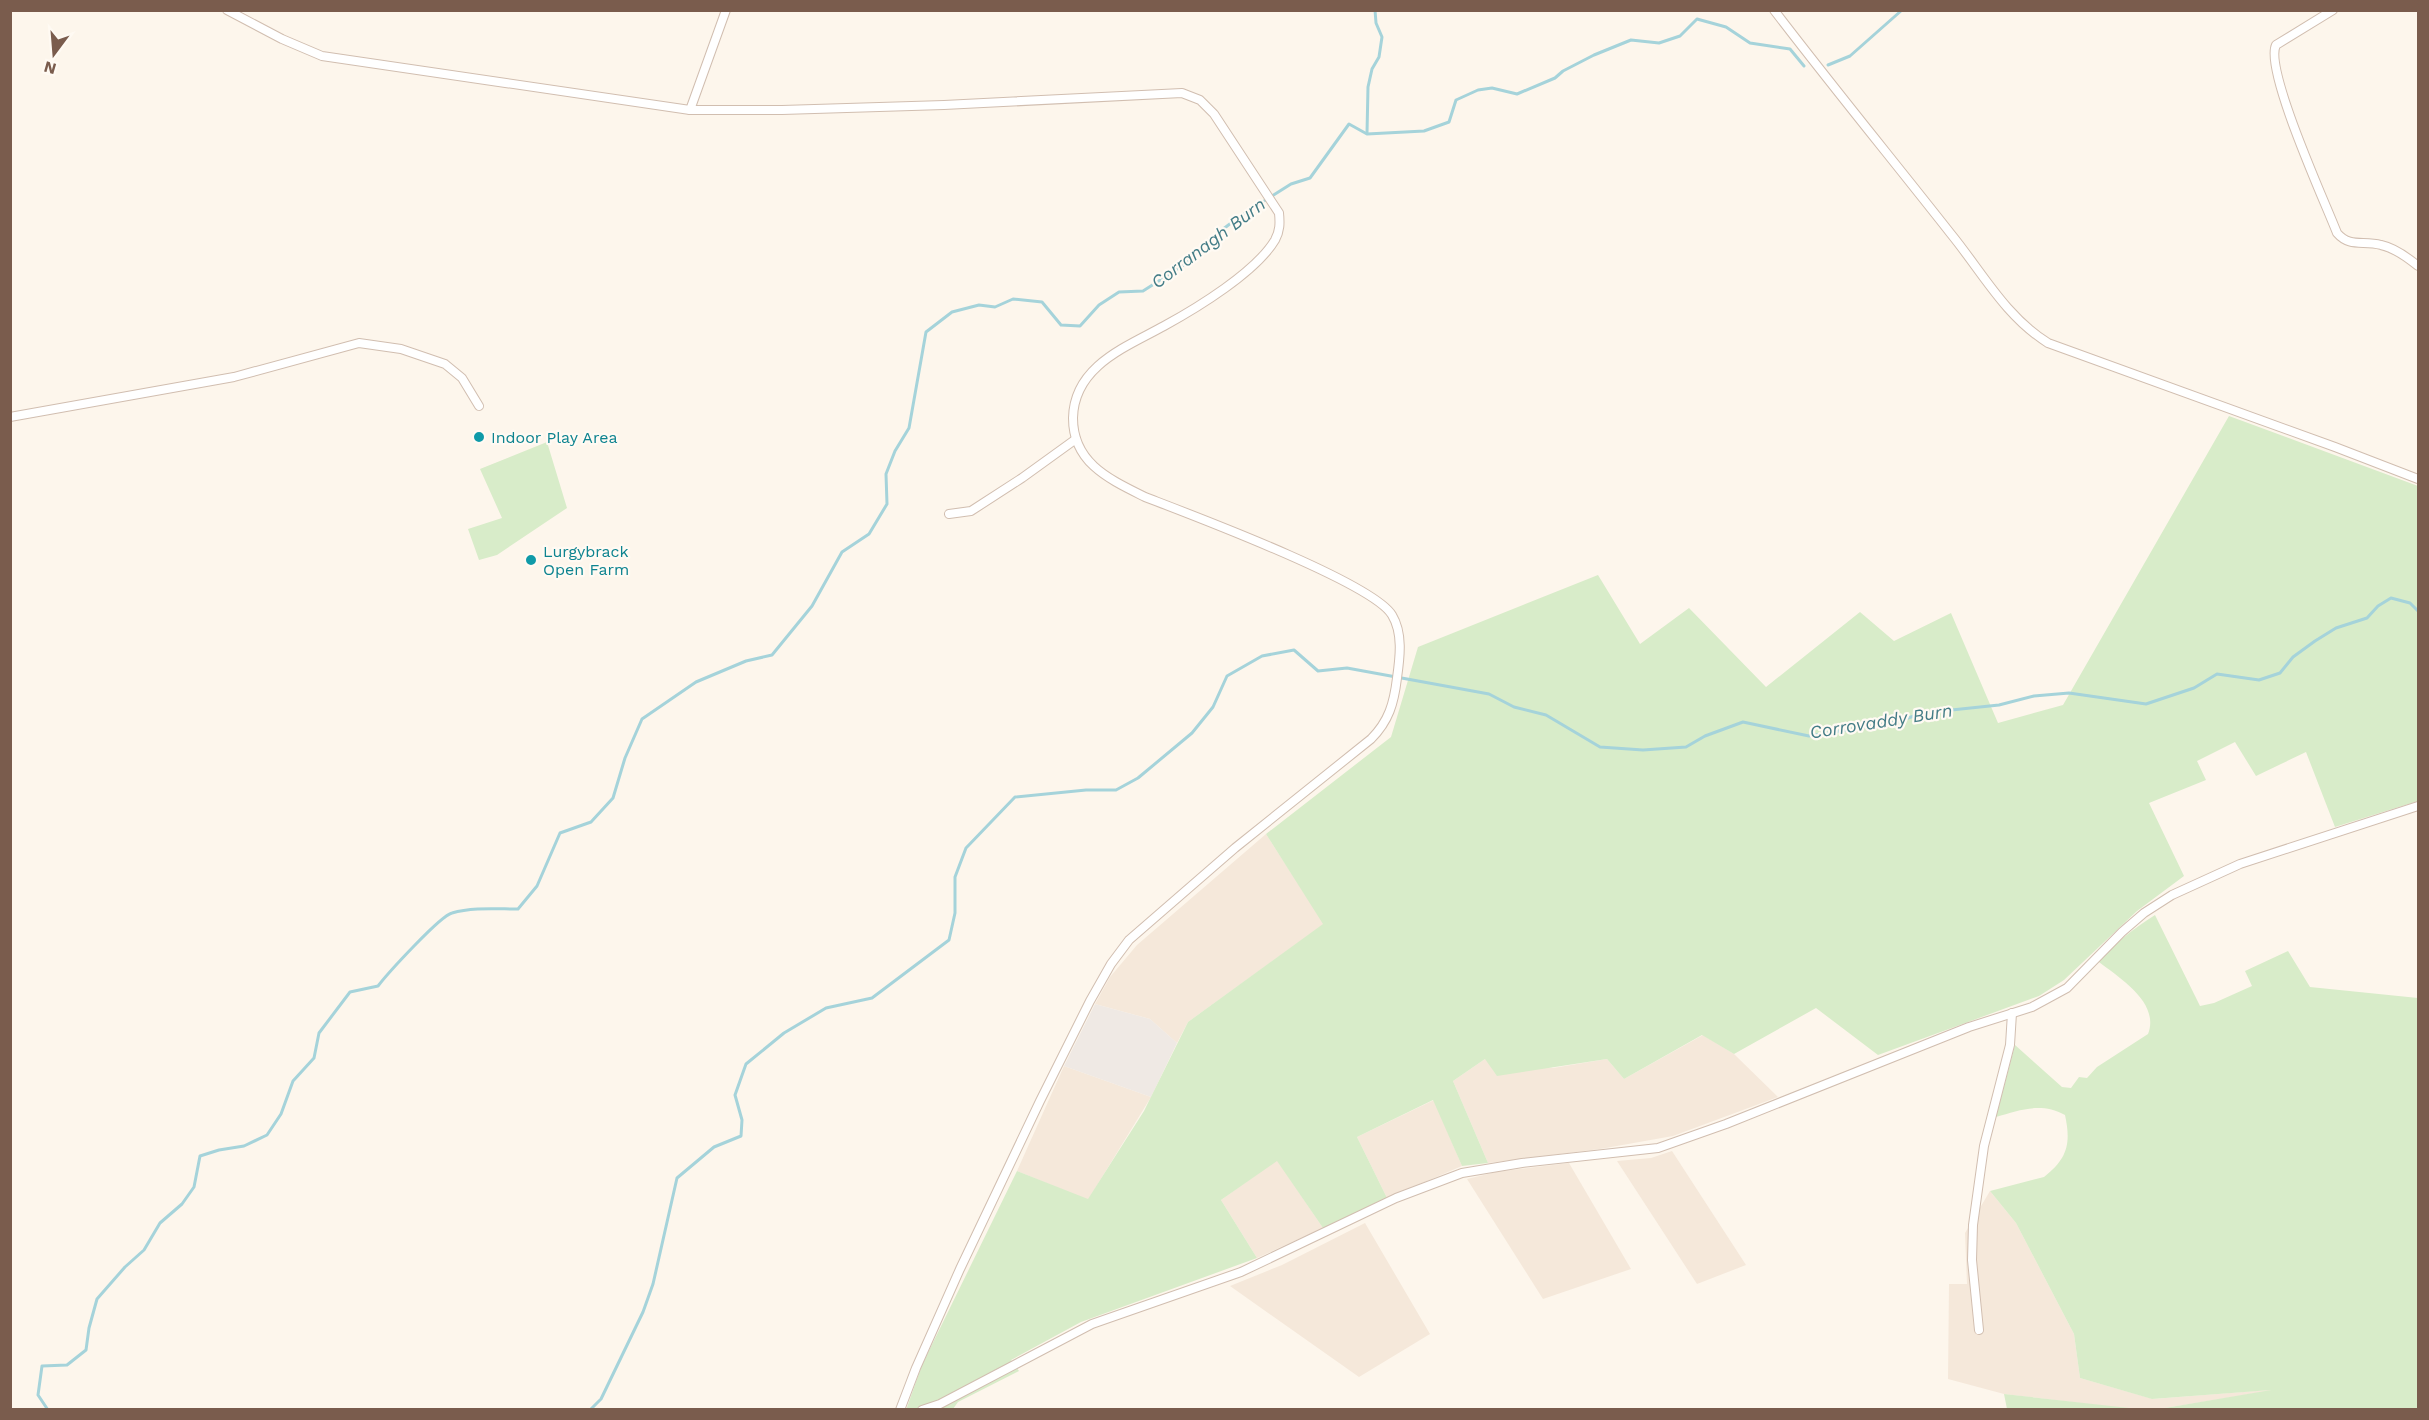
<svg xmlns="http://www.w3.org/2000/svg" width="2429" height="1420" font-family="'Work Sans',sans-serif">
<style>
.residential{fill:#f5e8da}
.industrial{fill:#efe9e4}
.green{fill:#d8ecc9}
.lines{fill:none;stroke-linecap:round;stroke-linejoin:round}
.stream{stroke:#a5d3da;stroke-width:3}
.street-casing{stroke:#d1beb0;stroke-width:10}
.street{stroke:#fff;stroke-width:8}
.culture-dot{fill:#0f9aa8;stroke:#fffaf3;stroke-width:2}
.labels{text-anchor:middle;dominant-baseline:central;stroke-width:4.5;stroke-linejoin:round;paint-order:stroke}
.culture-label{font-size:16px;fill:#0d838f;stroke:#fffaf3;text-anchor:start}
.water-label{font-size:18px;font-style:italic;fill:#437c86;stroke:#fffaf3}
</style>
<rect width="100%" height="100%" fill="#fdf6ec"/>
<g class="residential">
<path d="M1266,834l58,90 -136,98 -11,21 -27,-24 -55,-15 15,-27 27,-32z"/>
<path d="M1703,1035l31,19 44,43 -105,39 -73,13 -112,14 -35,-82 32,-22 68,9 54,-9 17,20z"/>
<path d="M1064,1066l87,31 -63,103 -71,-29z"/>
<path d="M1434,1100l28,66 -75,32 -30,-61z"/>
<path d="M1672,1151l74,114 -49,19 -80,-123 34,-3z"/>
<path d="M1277,1160l46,68 -66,30 -36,-58z"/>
<path d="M1569,1163l62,106 -88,30 -76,-120 29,-7z"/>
<path d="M1990,1191l26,32 58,111 6,44 73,21 128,-10 -122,20 -21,1 -134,-16 -56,-15 1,-95h18l-2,-51z"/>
<path d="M1365,1223l65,111 -71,43 -129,-91 52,-21z"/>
</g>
<path class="industrial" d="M1095,1004l55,15 27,24 -26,54 -87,-31z"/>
<g class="green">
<path d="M2229,416l189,70v315l-83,26 -29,-75 -50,24 -21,-34 -38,19 9,19 -57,23 35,73 -47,35 -73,69 -25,16 -161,59 -62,-47 -82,46 -32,-19 -78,44 -17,-20 -110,17 -12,-17 -32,22 35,82 -26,3 -29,-66 -76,37 30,61 -64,30 -46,-67 -56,39 36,58 -176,64 -70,38 8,11 -61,31 -5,7 -47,1 16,-45 95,-194 71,28 56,-88 44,-89 135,-98 -57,-90 125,-97 27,-90 180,-72 42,69 49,-36 77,79 94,-75 34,29 57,-28 47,110 65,-18z"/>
<path d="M547,442l20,66 -70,47 -18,5 -11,-31 34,-11 -22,-49z"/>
<path d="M2155,915l45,91 14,-3 38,-17 -7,-15 43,-20 22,36 108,11v411h-259l112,-19 -119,9 -72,-21 -6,-44 -58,-111 -26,-32 54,-14c24,-19 27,-34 21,-62 -24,-13 -45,-5 -69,2l19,-72 47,42 9,1 8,-11 8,1 10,-11 51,-33c12,-31 -27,-55 -49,-72 17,-20 34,-33 56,-47z"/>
<path d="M2004,1394l134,15h-131z"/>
</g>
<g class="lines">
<g class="stream">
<path d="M1828,65l22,-9 52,-46"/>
<path d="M1367,133l1,-46 4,-18 7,-12 3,-20 -6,-14 -1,-13"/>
<path d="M48,1410l-10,-15 4,-29 25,-1 19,-15 3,-22 8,-29 28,-32 19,-17 16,-27 22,-19 12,-17 6,-31 19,-6 25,-4 23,-11 14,-21 12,-33 21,-23 5,-25 31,-41 28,-6c10,-13 62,-70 74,-73 20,-6 44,-4 66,-4l19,-23 23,-53 31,-11 22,-24 12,-40 17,-39 54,-37 50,-21 26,-6 40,-49 30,-54 27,-18 18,-30 -1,-30 9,-23 14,-23 17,-96 26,-20 27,-7 16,2 18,-8 29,3 19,23 19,1 19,-21 20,-13 24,-1 44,-28 19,-21 33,-25 52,-33 19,-6 39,-54 18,10 57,-3 25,-9 7,-22 22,-10 14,-2 25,6 38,-16 8,-7 31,-16 37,-15 28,3 21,-7 17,-17 29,8 24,16 40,6 14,17"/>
<path d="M590,1410l11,-11 42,-87 10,-28 24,-106 37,-31 27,-11 1,-16 -7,-25 11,-31 38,-31 42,-25 46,-10 77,-58 6,-27v-36l11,-29 49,-51 71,-7h30l22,-12 54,-45 21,-26 14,-31 35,-20 32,-6 24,21 29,-3 142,26 25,13 32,8 54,32 43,3 43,-3 19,-11 38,-14 66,14 87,-14 27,-9 76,-8 35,-9 35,-3 77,11 48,-16 23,-14 42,6 21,-7 13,-16 22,-16 21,-13 31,-10 11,-12 13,-8 19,5 8,8"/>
</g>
<defs>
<g id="street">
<path d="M227,10l55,29 40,17 368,54h92l162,-5 238,-12 18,7 14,14 65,99c1,10 1,18 -4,27 -19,32 -78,68 -111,86 -38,21 -90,40 -91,92 0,45 36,61 72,79 44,17 227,85 247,118 11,18 8,42 5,63 -3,25 -8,43 -26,61l-136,109 -106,92 -18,24 -21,37 -50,100 -80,168 -44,99 -16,42"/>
<path d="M1774,10c58,76 118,149 177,224 31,38 54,82 97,109l287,104 83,32"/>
<path d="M2333,10l-57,35c-12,24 49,157 61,188 13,15 26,7 44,12 14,3 26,12 37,21"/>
<path d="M690,110l36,-100"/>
<path d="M10,417l224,-40 125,-34 42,6 44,15 17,14 17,28"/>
<path d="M949,514l22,-3 51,-33 54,-39"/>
<path d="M1979,1330l-7,-70 1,-35 11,-79 26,-101 2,-32"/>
<path d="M922,1410l18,-6 152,-80 149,-52 155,-74 66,-25 60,-10 136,-15 68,-24 243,-97 63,-20 35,-19 55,-56 22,-19 28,-18 68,-31 178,-58"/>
</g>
</defs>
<use href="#street" class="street-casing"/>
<use href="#street" class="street"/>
</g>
<g class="culture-dot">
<circle cx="479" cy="437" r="6"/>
<circle cx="531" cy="560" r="6"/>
</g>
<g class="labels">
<g class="culture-label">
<text x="491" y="437">Indoor Play Area</text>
<text x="543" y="551">Lurgybrack<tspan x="543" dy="18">Open Farm</tspan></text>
</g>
<g class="water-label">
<text transform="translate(1208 243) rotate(-37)">Corranagh Burn</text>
<text transform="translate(1881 721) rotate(-9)">Corrovaddy Burn</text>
</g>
</g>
<rect width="2429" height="1420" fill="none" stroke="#7a5c4d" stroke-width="24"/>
<g transform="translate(54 54) rotate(196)" stroke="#fffaf3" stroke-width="4.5" paint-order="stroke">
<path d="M0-4.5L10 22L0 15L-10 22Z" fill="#7a5c4d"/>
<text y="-9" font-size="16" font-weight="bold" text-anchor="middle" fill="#7a5c4d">N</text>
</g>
</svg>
